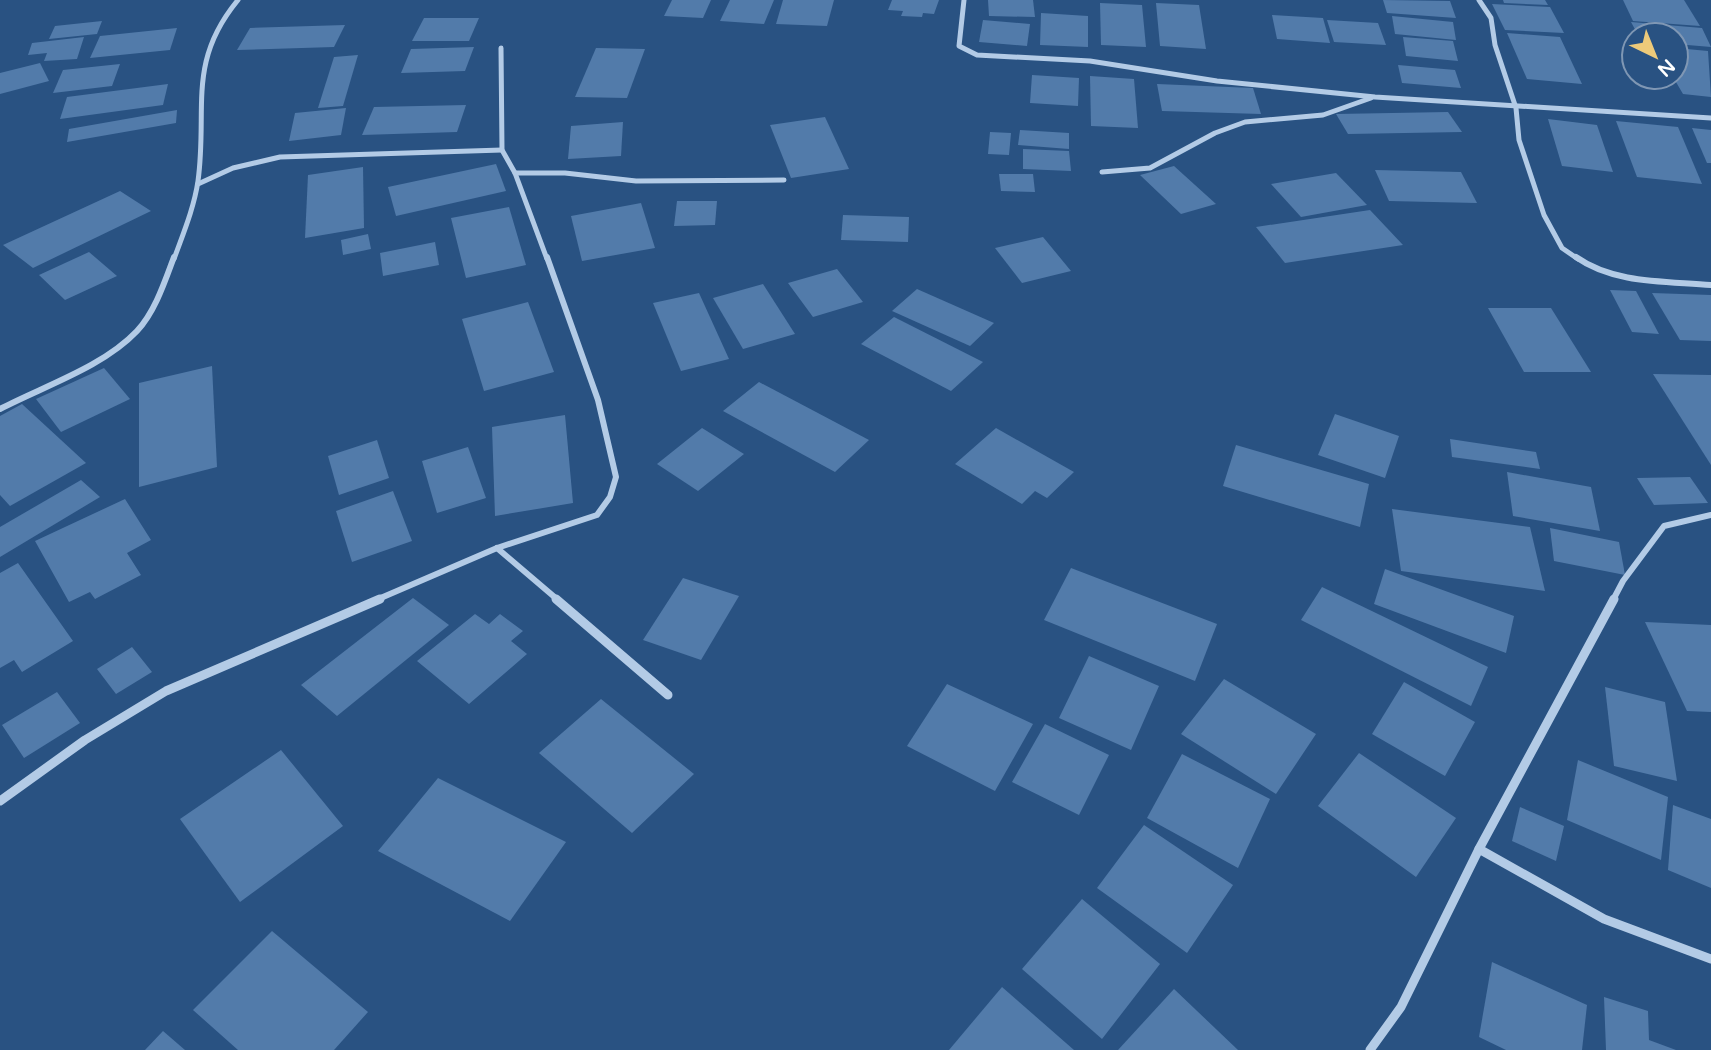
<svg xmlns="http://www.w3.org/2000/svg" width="1711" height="1050" font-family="'Varela Round',sans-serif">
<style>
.building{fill:#527baa}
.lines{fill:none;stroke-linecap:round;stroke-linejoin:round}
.street-far2{stroke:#b3cbe6;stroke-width:5}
.street-far1{stroke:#b3cbe6;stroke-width:6}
.street{stroke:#b3cbe6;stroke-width:9}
</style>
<rect width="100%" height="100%" fill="#295282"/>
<g class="building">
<path d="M672,0h39l-8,18 -39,-2z"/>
<path d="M730,0h44l-10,24 -44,-3z"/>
<path d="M783,0h51l-7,26 -51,-2z"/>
<path d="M892,0h47l-5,14 -11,-1 -1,4 -21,-1 2,-5 -15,-1z"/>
<path d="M988,0h45l2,17 -46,-1z"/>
<path d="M1383,0l67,1 6,17 -69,-5z"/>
<path d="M1503,0h42l3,5 -44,-2z"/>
<path d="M1623,0h61l16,26 -67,-5z"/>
<path d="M1100,3l42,2 4,42 -45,-2z"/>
<path d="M1156,3l43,2 7,44 -46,-3z"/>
<path d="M1492,4l58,3 14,26 -59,-3z"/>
<path d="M1041,13l47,3v31l-48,-2z"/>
<path d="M1272,15l51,3 7,25 -53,-4z"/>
<path d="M1392,16l61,6 3,18 -61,-6z"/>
<path d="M424,18h55l-10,23h-57z"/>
<path d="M983,20l47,4 -3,22 -48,-4z"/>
<path d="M1327,20l51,3 8,22 -52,-3z"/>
<path d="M102,21l-5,13 -48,5 6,-13z"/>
<path d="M1631,22l71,6 9,19 -35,-3v-9h-38z"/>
<path d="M345,25l-11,22 -97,3 13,-22z"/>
<path d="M177,28l-7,22 -80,8 10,-22z"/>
<path d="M1507,33l53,4 22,47 -55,-5z"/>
<path d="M84,37l-7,22 -33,2 3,-8 -19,2 4,-12z"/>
<path d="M1403,37l50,4 5,20 -52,-5z"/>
<path d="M474,47l-9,24 -64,2 10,-24z"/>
<path d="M596,48l49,1 -18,49 -52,-1z"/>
<path d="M1676,48l32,3 3,46 -28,-3 -10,-17h3z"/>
<path d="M358,55l-15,51 -25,2 16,-51z"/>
<path d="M40,63l9,18 -49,13v-21z"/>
<path d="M120,64l-8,22 -59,7 10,-23z"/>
<path d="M1398,65l57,5 6,18 -59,-5z"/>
<path d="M1032,75l47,3 -1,28 -48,-3z"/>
<path d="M1090,76l44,3 4,49 -47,-2z"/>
<path d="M168,84l-5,21 -103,14 7,-22z"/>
<path d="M1157,84l96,4 8,26 -99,-3z"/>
<path d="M466,105l-9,27 -95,3 12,-28z"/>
<path d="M346,108l-5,27 -52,6 6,-28z"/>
<path d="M177,110l-1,13 -109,19 2,-13z"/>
<path d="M1448,112l14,20 -114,2 -12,-20z"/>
<path d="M825,117l24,52 -58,9 -21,-53z"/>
<path d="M1548,119l49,6 16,47 -51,-6z"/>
<path d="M1616,121l62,6 24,57 -65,-7z"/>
<path d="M623,122l-2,34 -53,3 3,-33z"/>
<path d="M1692,128l19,2v33h-4z"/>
<path d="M1020,130l49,3v16l-51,-4z"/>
<path d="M990,132l21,1 -2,22 -21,-1z"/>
<path d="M1023,149l46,2 2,20 -48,-2z"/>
<path d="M496,164l10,27 -110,25 -8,-29z"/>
<path d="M1174,166l42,38 -35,10 -41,-39z"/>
<path d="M363,167l1,61 -59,10 3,-63z"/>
<path d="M1375,170l86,2 16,31 -88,-2z"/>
<path d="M1336,173l31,32 -66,12 -30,-33z"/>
<path d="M999,174h34l2,18 -34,-1z"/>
<path d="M120,191l31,20 -118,57 -30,-23z"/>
<path d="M677,201h40l-2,24 -41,1z"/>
<path d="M641,203l14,45 -73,13 -11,-45z"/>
<path d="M509,207l17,58 -60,13 -15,-60z"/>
<path d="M1370,210l33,35 -118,18 -29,-36z"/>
<path d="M843,215l66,2 -1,25 -67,-2z"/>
<path d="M368,234l3,15 -28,6 -2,-15z"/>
<path d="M1043,237l28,34 -49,12 -27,-35z"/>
<path d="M435,242l4,23 -56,11 -3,-23z"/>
<path d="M89,252l28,24 -52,24 -26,-25z"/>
<path d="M837,269l26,33 -50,15 -25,-34z"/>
<path d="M763,284l32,50 -52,15 -30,-51z"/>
<path d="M917,289l77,34 -24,23 -78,-35z"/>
<path d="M1610,290l26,1 23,43 -27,-2z"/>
<path d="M699,293l30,66 -48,12 -28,-68z"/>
<path d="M1652,293l59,2v46l-31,-1z"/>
<path d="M528,302l26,70 -70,19 -22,-72z"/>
<path d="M1488,308h63l40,64h-67z"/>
<path d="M894,317l89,45 -32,29 -90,-47z"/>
<path d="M212,366l5,101 -78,20v-104z"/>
<path d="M104,368l26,31 -69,33 -25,-33z"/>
<path d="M1653,374l58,1v90z"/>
<path d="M759,382l110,58 -34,32 -112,-61z"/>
<path d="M22,404l64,59 -76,43 -10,-11v-79z"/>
<path d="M1335,414l64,22 -14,42 -67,-23z"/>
<path d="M565,415l8,88 -78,13 -3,-89z"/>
<path d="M702,428l42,26 -46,37 -41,-27z"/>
<path d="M996,428l78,44 -27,26 -12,-7 -13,13 -67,-40z"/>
<path d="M1450,439l86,13 4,17 -88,-12z"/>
<path d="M377,440l12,38 -50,17 -11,-39z"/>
<path d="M1236,445l133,39 -9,43 -137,-41z"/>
<path d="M468,447l18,51 -49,15 -15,-52z"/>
<path d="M1507,472l84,15 9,44 -87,-15z"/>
<path d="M1690,477l18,26 -54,2 -17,-27z"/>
<path d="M81,480l19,17 -100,60v-30z"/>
<path d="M393,491l19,50 -60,21 -16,-51z"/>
<path d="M125,499l26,41 -24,13 14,22 -46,24 -5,-7 -21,10 -34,-61z"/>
<path d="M1392,509l138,18 15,64 -144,-20z"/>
<path d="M1550,528l69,14 6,33 -71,-14z"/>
<path d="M18,563l55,78 -51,31 -8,-12 -14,8v-95z"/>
<path d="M1071,568l146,56 -22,57 -151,-61z"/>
<path d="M1385,569l129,47 -8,37 -132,-49z"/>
<path d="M683,578l56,18 -38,64 -58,-20z"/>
<path d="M1322,587l166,80 -17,39 -170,-86z"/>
<path d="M413,598l36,27 -112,91 -36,-31z"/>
<path d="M475,614l14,10 11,-10 23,17 -12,10 16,13 -58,50 -52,-43z"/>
<path d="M1645,622l66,3v87l-24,-1z"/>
<path d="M132,647l20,25 -36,22 -19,-25z"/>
<path d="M1089,656l70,30 -28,64 -72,-32z"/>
<path d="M1224,679l92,55 -40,60 -95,-60z"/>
<path d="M1404,682l71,40 -30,54 -73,-42z"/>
<path d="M947,684l86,40 -38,67 -88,-45z"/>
<path d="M1605,687l60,15 12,79 -63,-15z"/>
<path d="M57,692l23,31 -56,35 -22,-33z"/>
<path d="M601,699l93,75 -62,59 -93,-80z"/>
<path d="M1045,724l64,31 -30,60 -67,-33z"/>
<path d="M281,750l62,76 -103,76 -60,-83z"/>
<path d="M1359,753l97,65 -40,59 -98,-71z"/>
<path d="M1182,754l88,45 -32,69 -91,-50z"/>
<path d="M1578,760l90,37 -7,63 -94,-40z"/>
<path d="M438,778l128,64 -56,79 -132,-70z"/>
<path d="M1673,805l38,14v69l-43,-18z"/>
<path d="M1520,807l44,19 -8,35 -44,-20z"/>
<path d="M1144,825l89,60 -46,68 -90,-65z"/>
<path d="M1082,899l78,65 -58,75 -80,-70z"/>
<path d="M272,931l96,81 -34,38h-96l-45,-40z"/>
<path d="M1492,962l95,43 -5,45h-76l-27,-13z"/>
<path d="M1002,987l72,63h-125z"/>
<path d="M1174,989l64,61h-120z"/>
<path d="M1604,997l44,14 1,29 27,10h-70z"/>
<path d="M163,1031l22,19h-40z"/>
</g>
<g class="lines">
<g class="street-far2">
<path d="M964,0l-5,46 18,9 113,6 127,20 158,16 336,21"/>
<path d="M1479,0l12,18 4,27 21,63 3,32 25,75 18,33 16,11"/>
<path d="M501,48l1,102 13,23 32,86"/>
<path d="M1102,172l48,-4 65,-35 30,-11 78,-7 48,-17"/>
<path d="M515,173h50l71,8 148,-1"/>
<path d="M198,184l35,-16 47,-11 222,-7"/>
<path d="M174,259c9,-25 20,-51 24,-78 10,-72 -12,-118 40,-181"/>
</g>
<g class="street-far1">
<path d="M1576,257c38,27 90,24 135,28"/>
<path d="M0,409c44,-23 103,-42 137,-78 18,-19 28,-50 37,-74"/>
<path d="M497,548l61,52"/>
<path d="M376,600l121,-52 100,-33 13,-18 6,-20 -18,-77 -51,-143"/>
<path d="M1613,600l10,-19 41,-55 47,-11"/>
</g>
<g class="street">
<path d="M556,599l112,96"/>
<path d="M0,801l85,-61 81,-49 214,-92"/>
<path d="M1479,849l125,70 107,40"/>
<path d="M1370,1050l31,-43 78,-158 135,-250"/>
</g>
</g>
<g transform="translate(1655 56) rotate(137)"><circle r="33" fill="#295282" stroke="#7f97b4" stroke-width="2"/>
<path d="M0-5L12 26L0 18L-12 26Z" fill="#edca7a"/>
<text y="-10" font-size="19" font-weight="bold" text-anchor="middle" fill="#ffffff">N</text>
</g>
</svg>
